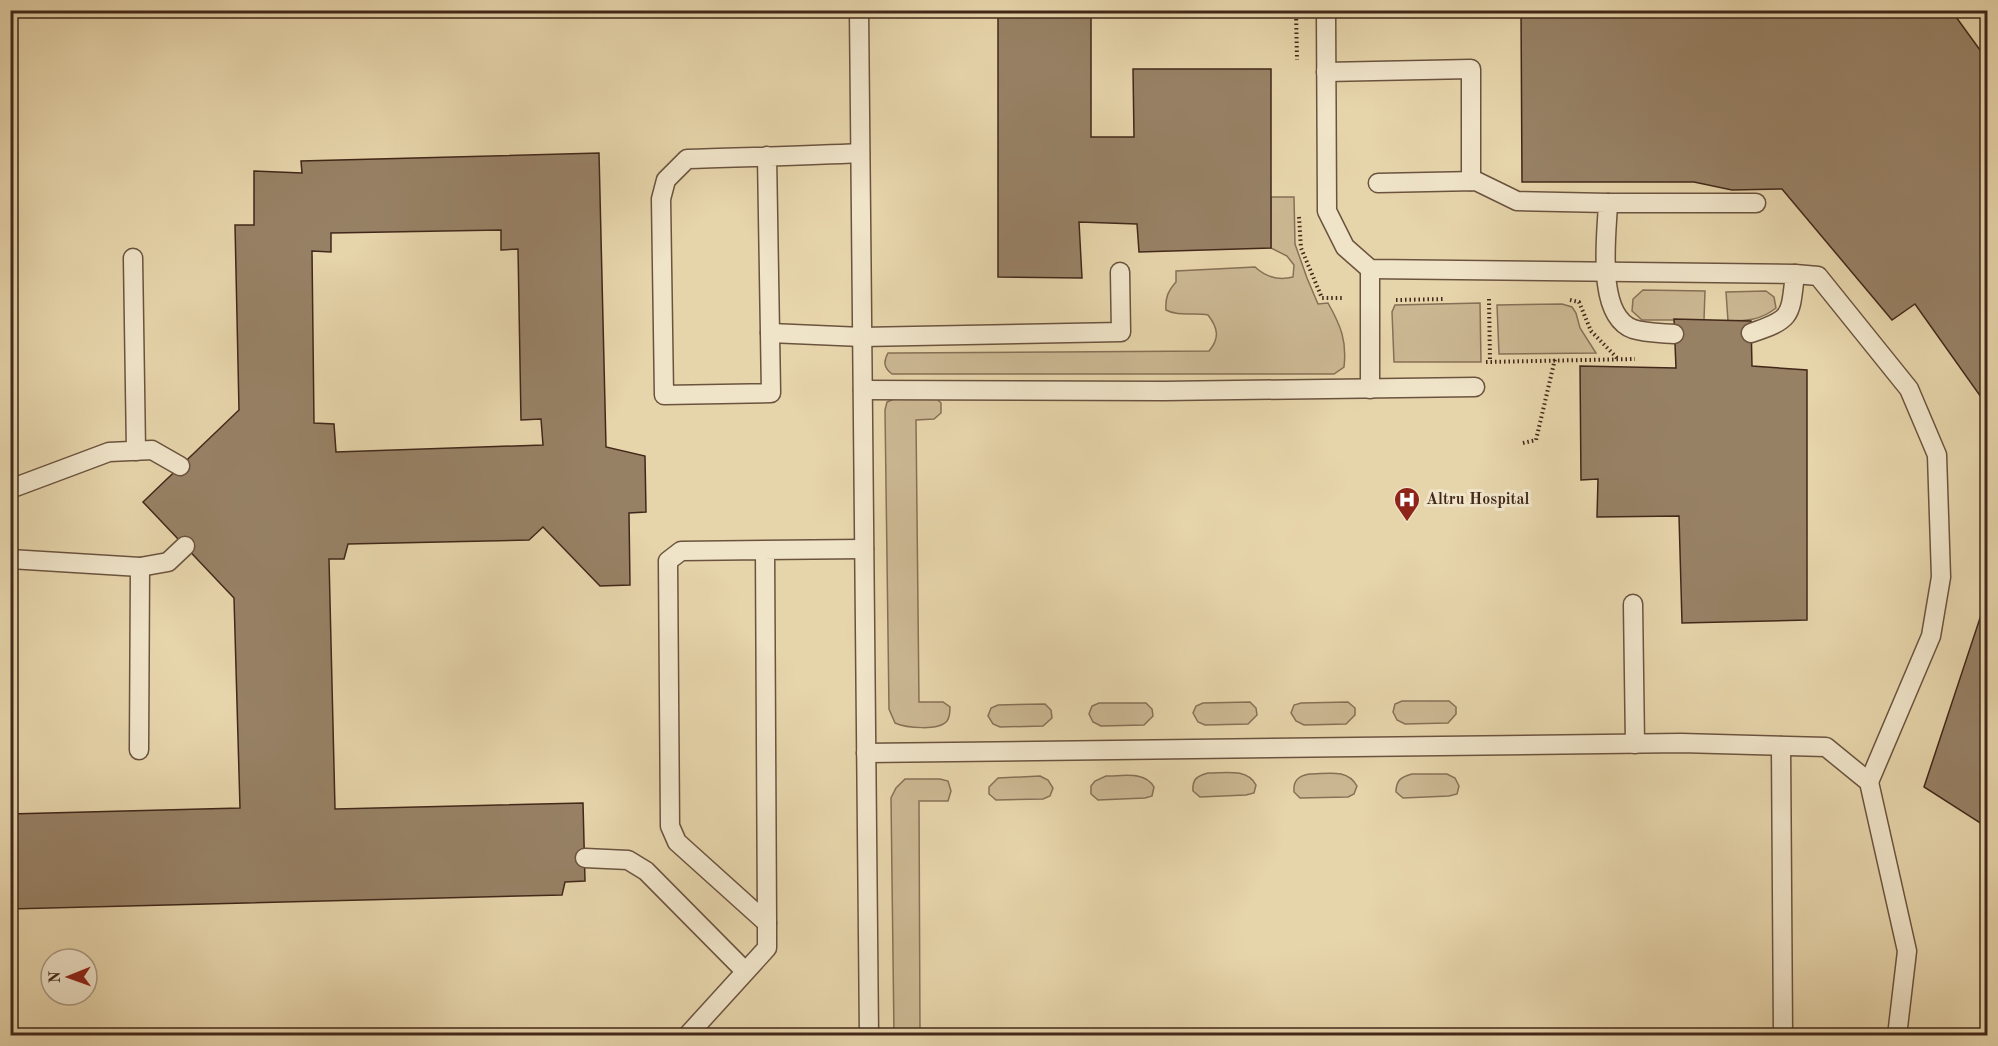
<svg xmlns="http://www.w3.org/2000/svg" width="1998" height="1046" font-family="'Old Standard TT',serif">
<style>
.green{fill:#cab792;stroke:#867056;stroke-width:1.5}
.building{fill:#978165;stroke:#42281a;stroke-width:1.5;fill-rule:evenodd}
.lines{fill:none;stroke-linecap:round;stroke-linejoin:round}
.lane-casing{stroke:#6b533e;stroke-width:21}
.path{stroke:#42281a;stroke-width:4;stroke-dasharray:1.5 3;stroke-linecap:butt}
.lane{stroke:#efe3c8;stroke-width:18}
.labels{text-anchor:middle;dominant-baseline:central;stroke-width:6;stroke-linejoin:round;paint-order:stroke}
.poi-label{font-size:16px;font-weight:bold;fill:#42281a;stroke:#efe3c8;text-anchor:start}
</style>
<rect width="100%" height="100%" fill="#e6d4aa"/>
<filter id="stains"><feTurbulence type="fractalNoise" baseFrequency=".00333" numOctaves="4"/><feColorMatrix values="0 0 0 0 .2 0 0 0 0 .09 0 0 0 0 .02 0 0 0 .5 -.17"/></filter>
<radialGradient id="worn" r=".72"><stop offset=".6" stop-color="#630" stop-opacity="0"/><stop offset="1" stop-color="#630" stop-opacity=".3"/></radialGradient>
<g class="green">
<path d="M1271,197h23l1,47 12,34 11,26 10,-1c13,23 19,38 16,64l-10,7h-442c-8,-6 -9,-12 -4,-21h7l314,-2c11,-13 9,-23 -1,-36 -14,-3 -30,2 -42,-5 -1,-12 2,-19 10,-28v-11l79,-4c11,10 23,14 38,10l1,-12 -7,-9 -16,-8z"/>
<path d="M1643,290l62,1 -1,29h-62l-10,-9 1,-12z"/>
<path d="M1766,291l8,6 2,11c-15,12 -29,13 -48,13l-2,-29z"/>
<path d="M1480,303l1,59h-87l-2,-50 3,-7z"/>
<path d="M1562,304l10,3 4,6 4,15 16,25 -97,1 -2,-49z"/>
<path d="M935,397l6,6v10l-7,6 -18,1 3,282h24l7,5c0,5 0,10 -3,14 -8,10 -41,7 -52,2l-6,-14 -4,-299 2,-8 7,-3z"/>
<path d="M1402,701h47l7,6v7l-8,9 -43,1 -8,-4 -4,-8 2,-8z"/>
<path d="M1250,702l6,6 1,7 -9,9 -43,1 -7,-3 -5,-9 3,-7 7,-3z"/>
<path d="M1348,702l7,6v7l-9,9 -42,1 -8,-4 -5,-8 3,-8 7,-2z"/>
<path d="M1099,703h47l6,6 1,7 -9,9 -43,1 -8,-4 -4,-8 3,-8z"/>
<path d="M1045,704l6,6 1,8 -9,8 -43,1 -7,-3 -5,-8 3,-8 7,-3z"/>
<path d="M1208,773c17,0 39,-5 48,12l-2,8 -8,2 -46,2 -7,-6c-1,-12 4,-15 15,-18z"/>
<path d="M1309,774c18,0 38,-6 48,12l-3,8 -6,3 -48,1 -6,-6c-1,-11 4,-16 15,-18z"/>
<path d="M1412,774h35l8,4 4,8 -2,8 -8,2 -46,2 -7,-6c0,-12 5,-15 16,-18z"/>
<path d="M1040,776l8,4 5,8 -3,8 -7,3 -47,1 -7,-6v-7l9,-9z"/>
<path d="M1106,776c18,0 39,-5 48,11l-2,9 -7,2 -47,2 -7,-6v-8l4,-5z"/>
<path d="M905,779h35l8,2 3,10 -3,10h-29l1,233 33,-2v3h-59l-3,-237 5,-10z"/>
</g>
<g class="building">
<path d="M998,10h93v127h43l-1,-68h138v179l-132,4 -2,-28 -58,-2 3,56 -84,-1z"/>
<path d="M1521,10h430l37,51v346l-73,-103 -23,16 -110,-131 -50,1 -38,-8h-172z"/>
<path d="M599,153l7,294 39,9 1,56 -17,1 1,72 -30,1 -57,-59 -14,13 -181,4 -4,15h-15l6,250 248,-6 2,78 -20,1 -3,13 -552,14v-95l230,-6 -6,-210 -91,-96 96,-92 -4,-185h19v-54l48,2 -1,-12zM501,230v20l17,-1 3,171 20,-1 2,26 -207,7 -2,-28 -20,-1 -2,-172 19,1v-19z"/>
<path d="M1674,319l77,2 1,45 55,4v250l-125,3 -3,-107 -82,1 1,-38 -17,1 -1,-114 96,2z"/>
<path d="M1988,594v234l-64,-41z"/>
</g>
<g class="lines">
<defs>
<g id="lane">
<path d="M859,10l10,1026"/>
<path d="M1326,10l1,201 18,36 25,22 425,5c-5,42 -2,45 -44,59"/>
<path d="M1326,72l145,-3v112"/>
<path d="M767,156l4,237 -107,2 -3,-196 5,-19 21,-21c58,-2 116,-3 173,-6"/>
<path d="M1378,183l98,-2 41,20 91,2c-1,31 -13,112 25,126 12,4 29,4 41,5"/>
<path d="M1608,203h148"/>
<path d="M133,258l3,193"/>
<path d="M1795,274l23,2 91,113 28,66 4,122 -10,59 -62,146"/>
<path d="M770,333l92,4 259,-5 -1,-60"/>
<path d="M1370,389v-120"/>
<path d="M863,390l301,1 311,-4"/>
<path d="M10,489l99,-37 43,-2 28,16"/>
<path d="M765,550l2,373 -90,-81 -7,-16 -2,-265 13,-10 183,-2"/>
<path d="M10,559l130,8 -1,183"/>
<path d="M140,567l28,-5 17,-16"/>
<path d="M1633,604l2,140"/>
<path d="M1781,746l2,290"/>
<path d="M866,753l815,-10 145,4 43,35 38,169 -10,85"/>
<path d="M585,858l43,2 18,11 99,100"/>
<path d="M687,1036l80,-88v-25"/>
</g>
</defs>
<use href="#lane" class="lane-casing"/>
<g class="path">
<path d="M1296,10l1,50"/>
<path d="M1299,217l2,31 21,50h21"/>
<path d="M1489,299l1,63"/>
<path d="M1396,300l49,-1"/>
<path d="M1570,300l9,2 12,29 27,28"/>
<path d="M1486,362l149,-3"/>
<path d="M1523,443l13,-3 19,-81"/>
</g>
<use href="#lane" class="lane"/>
</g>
<defs>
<symbol id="hospital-pin" viewBox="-11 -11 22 30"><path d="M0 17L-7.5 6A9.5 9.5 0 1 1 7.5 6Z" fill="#8f2418" stroke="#efe3c8"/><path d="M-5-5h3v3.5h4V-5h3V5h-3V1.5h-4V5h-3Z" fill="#fff"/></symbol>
</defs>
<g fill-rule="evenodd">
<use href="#hospital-pin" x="1392" y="485" width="30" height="40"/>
</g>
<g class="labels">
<g class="poi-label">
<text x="1426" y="500">Altru Hospital</text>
</g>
</g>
<rect width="1998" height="1046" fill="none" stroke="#e6d4aa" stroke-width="36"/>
<rect x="12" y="12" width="1974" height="1022" fill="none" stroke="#42281a" stroke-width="3"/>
<rect x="18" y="18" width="1962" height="1010" fill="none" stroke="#42281a" stroke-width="1.5"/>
<g transform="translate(69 977) rotate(269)"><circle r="28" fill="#efe3c8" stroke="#aa9882" stroke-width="1.5"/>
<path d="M0-4.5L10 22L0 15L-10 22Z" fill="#8f2418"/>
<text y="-9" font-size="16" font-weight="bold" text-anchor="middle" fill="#42281a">N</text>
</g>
<rect width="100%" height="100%" filter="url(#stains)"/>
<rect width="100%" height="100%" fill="url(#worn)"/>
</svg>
